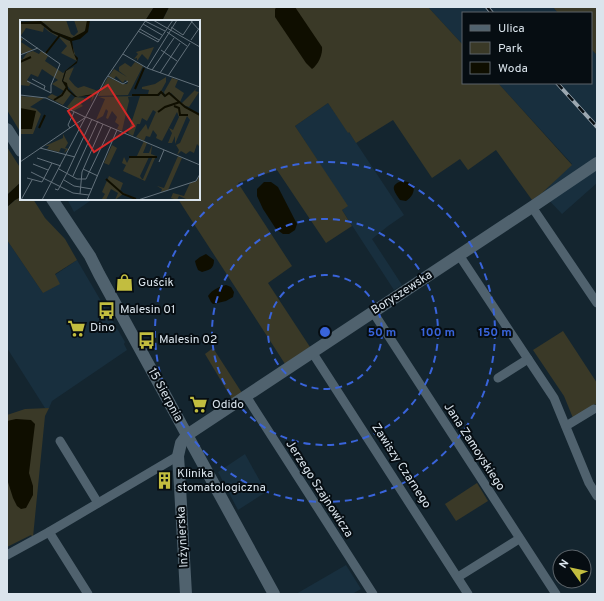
<svg xmlns="http://www.w3.org/2000/svg" width="604" height="601" font-family="Overpass,sans-serif">
<style>
.built{fill:#182f3e}
.green{fill:#3a3927}
.water{fill:#0f0e00}
.lines{fill:none;stroke-linecap:round;stroke-linejoin:round}
.street{stroke:#50626e;stroke-width:9}
.secondary{stroke:#50626e;stroke-width:12}
.rail-casing{stroke:#9ca8b1;stroke-width:4}
.rail{stroke:#060d12;stroke-width:2.5;stroke-dasharray:8;stroke-linecap:butt}
.ring{fill:none;stroke:#3964db;stroke-width:2;stroke-dasharray:7 5}
.labels{text-anchor:middle;dominant-baseline:central;stroke-width:4;stroke-linejoin:round;paint-order:stroke}
.poi-label{font-size:12px;fill:#dae4ec;stroke:#060d12;text-anchor:start}
.street-label{font-size:12px;fill:#dae4ec;stroke:#060d12}
.inset-river{fill:none;stroke:#0f0e00;stroke-width:2}
.inset-road{fill:none;stroke:#63717b;stroke-width:1}
.view{fill:#d62828;fill-opacity:0.15;stroke:#d62828;stroke-width:2}
.inset-edge{fill:none;stroke:#dae4ec;stroke-width:2}
.centre{fill:#3964db;stroke:#060d12;stroke-width:2}
.ring-label{font-size:12px;text-anchor:middle;font-weight:bold;fill:#3964db;stroke:#060d12;stroke-width:4;stroke-linejoin:round;paint-order:stroke}
</style>
<rect width="100%" height="100%" fill="#14252f"/>
<g class="built">
<path d="M428,7h125l5,6h-95v32z"/>
<path d="M591,49l6,6v128l-35,31 -20,-21 30,-29 -74,-81h93z"/>
<path d="M328,103l20,29h1l55,83 -16,11 -16,13 30,46 -8,5 -52,-80 5,-4 -52,-80z"/>
<path d="M67,199h26l-19,13z"/>
<path d="M7,240l36,53 12,-18 22,-15 48,82 -1,2 3,6 -75,51 -3,7h-4l-38,-60z"/>
<path d="M245,454l21,38 -28,18 -20,-38z"/>
<path d="M346,565l15,24 -9,5h-56z"/>
</g>
<g class="green">
<path d="M7,7h147l-9,14h-124v112l-14,-23z"/>
<path d="M169,7h259l35,38v38h35l74,82 -30,28 -10,7 -36,-50 -28,20 -8,-11 -28,19 -39,-58 -37,23 -7,-11 -1,1 -20,-30 -33,23 53,80 -6,4 10,16 -26,17 -49,-73 -39,13 54,83 -24,17 42,64 -25,17c-35,-55 -72,-110 -107,-165h21v-178h-37z"/>
<path d="M553,7h44v48l-6,-6v-36h-33z"/>
<path d="M7,147l14,22v13l-14,13z"/>
<path d="M21,196v3h12l12,19 20,21 12,21 -22,14 5,10 -17,9 -36,-53v-33l8,-7z"/>
<path d="M563,331l34,52v24l-2,-3 -22,14 -9,-22 -31,-46z"/>
<path d="M213,348l29,45 -10,6 -27,-45z"/>
<path d="M49,408l-4,8 -12,121 -2,-2 -24,12v-132l18,-6z"/>
<path d="M477,483l11,18 -32,20 -11,-17z"/>
</g>
<g class="water">
<path d="M154,7h15l-7,14h-17z"/>
<path d="M277,7h18l27,40c1,7 -4,18 -10,22l-6,-6 -31,-46v-8z"/>
<path d="M402,181l6,1 6,4c0,7 -2,11 -8,15l-6,-1c-6,-9 -11,-15 2,-19z"/>
<path d="M21,182v15l-6,3 -8,7v-12z"/>
<path d="M264,182h7l7,5 19,37 -2,6 -6,4h-6l-7,-5 -13,-20 -6,-13v-7z"/>
<path d="M206,254l8,6c0,9 -5,10 -12,12l-4,-2 -2,-5 -1,-4 5,-4z"/>
<path d="M226,285l5,2 3,5 -1,5 -7,4 -13,3 -2,-2 -3,-6c5,-7 11,-9 18,-11z"/>
<path d="M16,419l15,1 4,4 -6,49 4,13v9l-7,13 -5,1 -4,-3 -4,-8 -6,-19v-58z"/>
</g>
<g class="lines">
<g class="street">
<path d="M532,207l65,96"/>
<path d="M459,255l95,143 35,85 8,13"/>
<path d="M373,312l183,282"/>
<path d="M312,352l156,242"/>
<path d="M498,378l30,-19"/>
<path d="M246,396l127,198"/>
<path d="M566,426l28,-17"/>
<path d="M60,441l38,62"/>
<path d="M49,532l39,62"/>
<path d="M7,555l42,-23 129,-76"/>
<path d="M458,577l61,-38"/>
</g>
<g class="secondary">
<path d="M7,129l14,22"/>
<path d="M52,199l38,57 9,18 175,320"/>
<path d="M186,594l-6,-107 -2,-31 3,-13 6,-8 345,-228 65,-44"/>
</g>
<defs>
<g id="rail">
<path d="M487,7l5,6"/>
<path d="M557,83l40,44"/>
</g>
</defs>
<use href="#rail" class="rail-casing"/>
<use href="#rail" class="rail"/>
</g>
<g class="ring">
<circle cx="325" cy="332" r="57"/>
<circle cx="325" cy="332" r="113"/>
<circle cx="325" cy="332" r="170"/>
</g>
<defs>
<symbol id="shop-bare" viewBox="-9 -9 18 18"><path d="M-5-2.5h2.3a2.7 3.5 0 0 1 5.4 0H5L5.5 6h-11ZM-1.5-2.5h3a1.5 2.3 0 0 0-3 0Z" fill="#c2bd3f" stroke="#060d12" stroke-width="2.5" paint-order="stroke"/></symbol>
<symbol id="bus-bare" viewBox="-9 -9 18 18"><path d="M-5-6H5V4H4V6H2V4H-2V6H-4V4H-5ZM-3.5-4V0h7V-4ZM-3.5 1.2v1.5H-2V1.2ZM2 1.2v1.5H3.5V1.2Z" fill="#c2bd3f" stroke="#060d12" stroke-width="2.5" paint-order="stroke"/></symbol>
<symbol id="supermarket-bare" viewBox="-9 -9 18 18"><path d="M-6-5.5h2.5l.6 2H6L4.5 2H-2.5L-4.4-4H-6ZM-1.5 3.2a1.3 1.3 0 1 0 .1 0ZM3 3.2a1.3 1.3 0 1 0 .1 0Z" fill="#c2bd3f" stroke="#060d12" stroke-width="2.5" paint-order="stroke"/></symbol>
<symbol id="building-bare" viewBox="-9 -9 18 18"><path d="M-4-6H4V6H1V3H-1V6H-4ZM-2.5-4.3h1.7v1.8h-1.7ZM.8-4.3h1.7v1.8H.8ZM-2.5-1h1.7V.8h-1.7ZM.8-1h1.7V.8H.8Z" fill="#c2bd3f" stroke="#060d12" stroke-width="2.5" paint-order="stroke"/></symbol>
</defs>
<g fill-rule="evenodd">
<use href="#shop-bare" x="112" y="270" width="25" height="25"/>
<use href="#bus-bare" x="94" y="298" width="25" height="25"/>
<use href="#supermarket-bare" x="64" y="316" width="25" height="25"/>
<use href="#bus-bare" x="134" y="328" width="25" height="25"/>
<use href="#supermarket-bare" x="186" y="392" width="25" height="25"/>
<use href="#building-bare" x="152" y="468" width="25" height="25"/>
</g>
<g class="labels">
<g class="poi-label">
<text x="138" y="283">Guścik</text>
<text x="120" y="310">Malesin 01</text>
<text x="90" y="328">Dino</text>
<text x="159" y="340">Malesin 02</text>
<text x="212" y="405">Odido</text>
<text x="177" y="474">Klinika<tspan x="177" dy="14">stomatologiczna</tspan></text>
</g>
<g class="street-label">
<text transform="translate(402 293) rotate(-33)">Boryszewska</text>
<text transform="translate(165 395) rotate(61)">15 Sierpnia</text>
<text transform="translate(474 447) rotate(57)">Jana Zamoyskiego</text>
<text transform="translate(401 466) rotate(57)">Zawiszy Czarnego</text>
<text transform="translate(319 489) rotate(57)">Jerzego Szajnowicza</text>
<text transform="translate(183 537) rotate(-93)">Inżynierska</text>
</g>
</g>
<g transform="translate(20 20)">
<rect width="180" height="180" fill="#14252f"/>
<path d="M0,0h46l5,14 3,2 4,-4 -4,-12h13v8l-6,7 -10,3 -18,-7 -9,-8zM0,4h21l10,8 16,8 4,1 6,20 -12,10 -3,10 9,13 -8,11 -16,-8 5,-3 6,3 6,-6 -12,-7 6,-4 -16,-11 -4,8 -7,-3 -4,6 4,3 -2,3 -9,-1v-29l2,4 5,-7 6,-2 6,3 2,-3 4,2 13,-16 -10,-6 -4,-4 -1,5 -17,-4 -6,9 3,2 -2,3 12,8 -11,4 -2,-3zM39,17l8,9 -6,7 16,8 -14,12 -18,-12 3,-5 -2,-2zM134,27l-6,13 -6,-6 -5,7v-3l-3,1 4,-5 -2,-2zM115,42l8,4 -15,29 -30,1 10,-19 15,7h4l1,-2 -3,-2 -2,3 -7,-7 -2,3 -5,-3 5,-7 13,8 -8,-6v-4l6,-4 6,4zM54,47l-5,12 6,7 3,2 6,-2 14,5 -1,4h-4h2l-4,7 1,-6 -6,2 6,-3 -15,2 -14,-16 3,-10zM146,57v5l-5,9 3,1 8,-14 6,2 -3,7 9,6 -4,9 -3,-3 8,8 15,8v32l-3,-3 -3,9 -4,-2 -4,3 -5,-3 -4,4 2,-5 -3,-5 4,-2 10,-23 -3,-4 -12,28v-8l-3,7h-4l4,-10 -3,-5 4,2 6,-13 -2,-5 -15,29 -6,-3 1,-3 -4,-5 -3,7 -4,-1 -2,5 -8,-4 10,-13 2,6 8,-18 -3,-2 -6,11 -5,-3 -2,6h-3l-4,12 -5,-3 12,-37h19l3,-4 2,5 5,-4 8,6 -6,-6h-2l-4,3 -1,-4h-3l-5,3h-21l13,-1 1,-4 -7,-1v-2l13,-3zM178,67l-3,4 4,1 -10,15 -8,-3zM0,76l24,2 -14,9 6,2 5,5 -8,20h-13zM114,76l-6,1 1,4 -7,30 -5,-2 2,-4 -4,-3 2,-5 -5,-6 -4,8 -2,-1 2,-7 -2,-2 -3,7 -7,4 9,-21 -6,-2zM55,77l10,1 -5,5 3,3 -10,5 -6,-4zM43,114l5,9 -3,5 4,1 -5,4 2,-4 -5,-1 -2,4 -12,-3 2,-3h-4l18,-8zM124,121l3,2 -4,10h6l3,-8 -1,9 5,2 -11,25 -22,-10 3,-6 -4,-2 2,-6 3,6 3,-6 6,1zM133,136l-10,23h-1l-2,-3 9,-19zM92,125l5,3 -8,17 -5,-2zM158,136l4,2 -14,32 -7,2 1,-3 -5,-3 7,2zM180,154v26h-12l-9,-4 -2,4 -6,-2 2,-5 11,3 6,-13 7,-2zM89,156l14,7 -3,8 12,6 -9,-3 -8,6 3,-7 -7,-4 -5,11 -4,-1 3,-5 -3,-2z" fill="#3a3927" fill-rule="evenodd"/>
<path d="M67,0h3l-2,12 -8,7 -8,2 2,13 4,4 -1,5 -11,8 -3,10 4,2 1,6 9,8 16,-3 4,1 -22,2 -7,-6 -6,-10 3,-10 12,-10 -4,-9 -3,-11 -19,-9 -10,-8h-21v-2l21,-1 12,10 19,7 13,-7zM0,88l16,3 -4,18h-12z" fill="#0f0e00"/>
<path class="inset-river" d="M26,33l14,-18M0,42l11,-5M115,69l9,-21M112,75h26l3,-3 4,4 4,-3 16,14 15,8M34,80l8,-5 5,-8M154,86l5,2 1,7h8M138,92l7,-5 15,-5M19,108l6,-13M109,137h28M86,159l17,15 13,5"/>
<path class="inset-road" d="M133,0l47,27M170,0l10,11M125,1l20,10M123,4l19,11M151,7l12,8M120,9l19,11M118,11l20,11 15,-22M147,12l20,14M163,15l10,-15M0,16l40,28 -9,21v8l-24,-12M171,20l9,-13M141,30l16,11M103,34l24,14 53,19M0,35l18,-7M127,48l30,-48M132,50l22,-32M140,53l20,-30M88,56l15,8 5,-3M148,56l22,-33M12,59l13,7 -1,3M0,75l26,3 39,19M50,108l-2,-3 6,-13M20,128l35,9M17,138l24,8M0,142l66,-45 114,48M139,142l5,-12M13,144l15,6M39,149l18,10h9l25,-52M63,149l15,7M11,152l42,21 16,2M53,156l25,-55M7,158l15,4 10,-19M44,160l10,6 18,3M35,169l3,1 9,-17 25,-54M60,174l2,-22 21,-48M1,180l11,-20M22,180l63,-120 41,-60M67,180l30,-70M118,180l58,-19 4,-7"/>
<path class="view" d="M88,65l26,41 -40,26 -26,-41z"/>
<rect width="180" height="180" class="inset-edge"/>
</g>
<circle cx="325" cy="332" r="6" class="centre"/>
<g class="ring-label">
<text x="382" y="336">50 m</text>
<text x="438" y="336">100 m</text>
<text x="495" y="336">150 m</text>
</g>
<rect width="604" height="601" fill="none" stroke="#dae4ec" stroke-width="16"/>
<rect x="462" y="12" width="130" height="72" fill="#060d12" stroke="#5b6369"/>
<rect x="470" y="25" width="20" height="6" fill="#50626e" stroke="#5b6369"/>
<text x="498" y="32" font-size="12" fill="#dae4ec">Ulica</text>
<rect x="470" y="42" width="20" height="12" fill="#3a3927" stroke="#5b6369"/>
<text x="498" y="52" font-size="12" fill="#dae4ec">Park</text>
<rect x="470" y="62" width="20" height="12" fill="#0f0e00" stroke="#5b6369"/>
<text x="498" y="72" font-size="12" fill="#dae4ec">Woda</text>
<g transform="translate(572 569) rotate(303)"><circle r="19" fill="#060d12" stroke="#5b6369"/>
<path d="M0-3L7 15L0 10L-7 15Z" fill="#c2bd3f"/>
<text y="-6" font-size="11" font-weight="bold" text-anchor="middle" fill="#dae4ec">N</text>
</g>
</svg>
